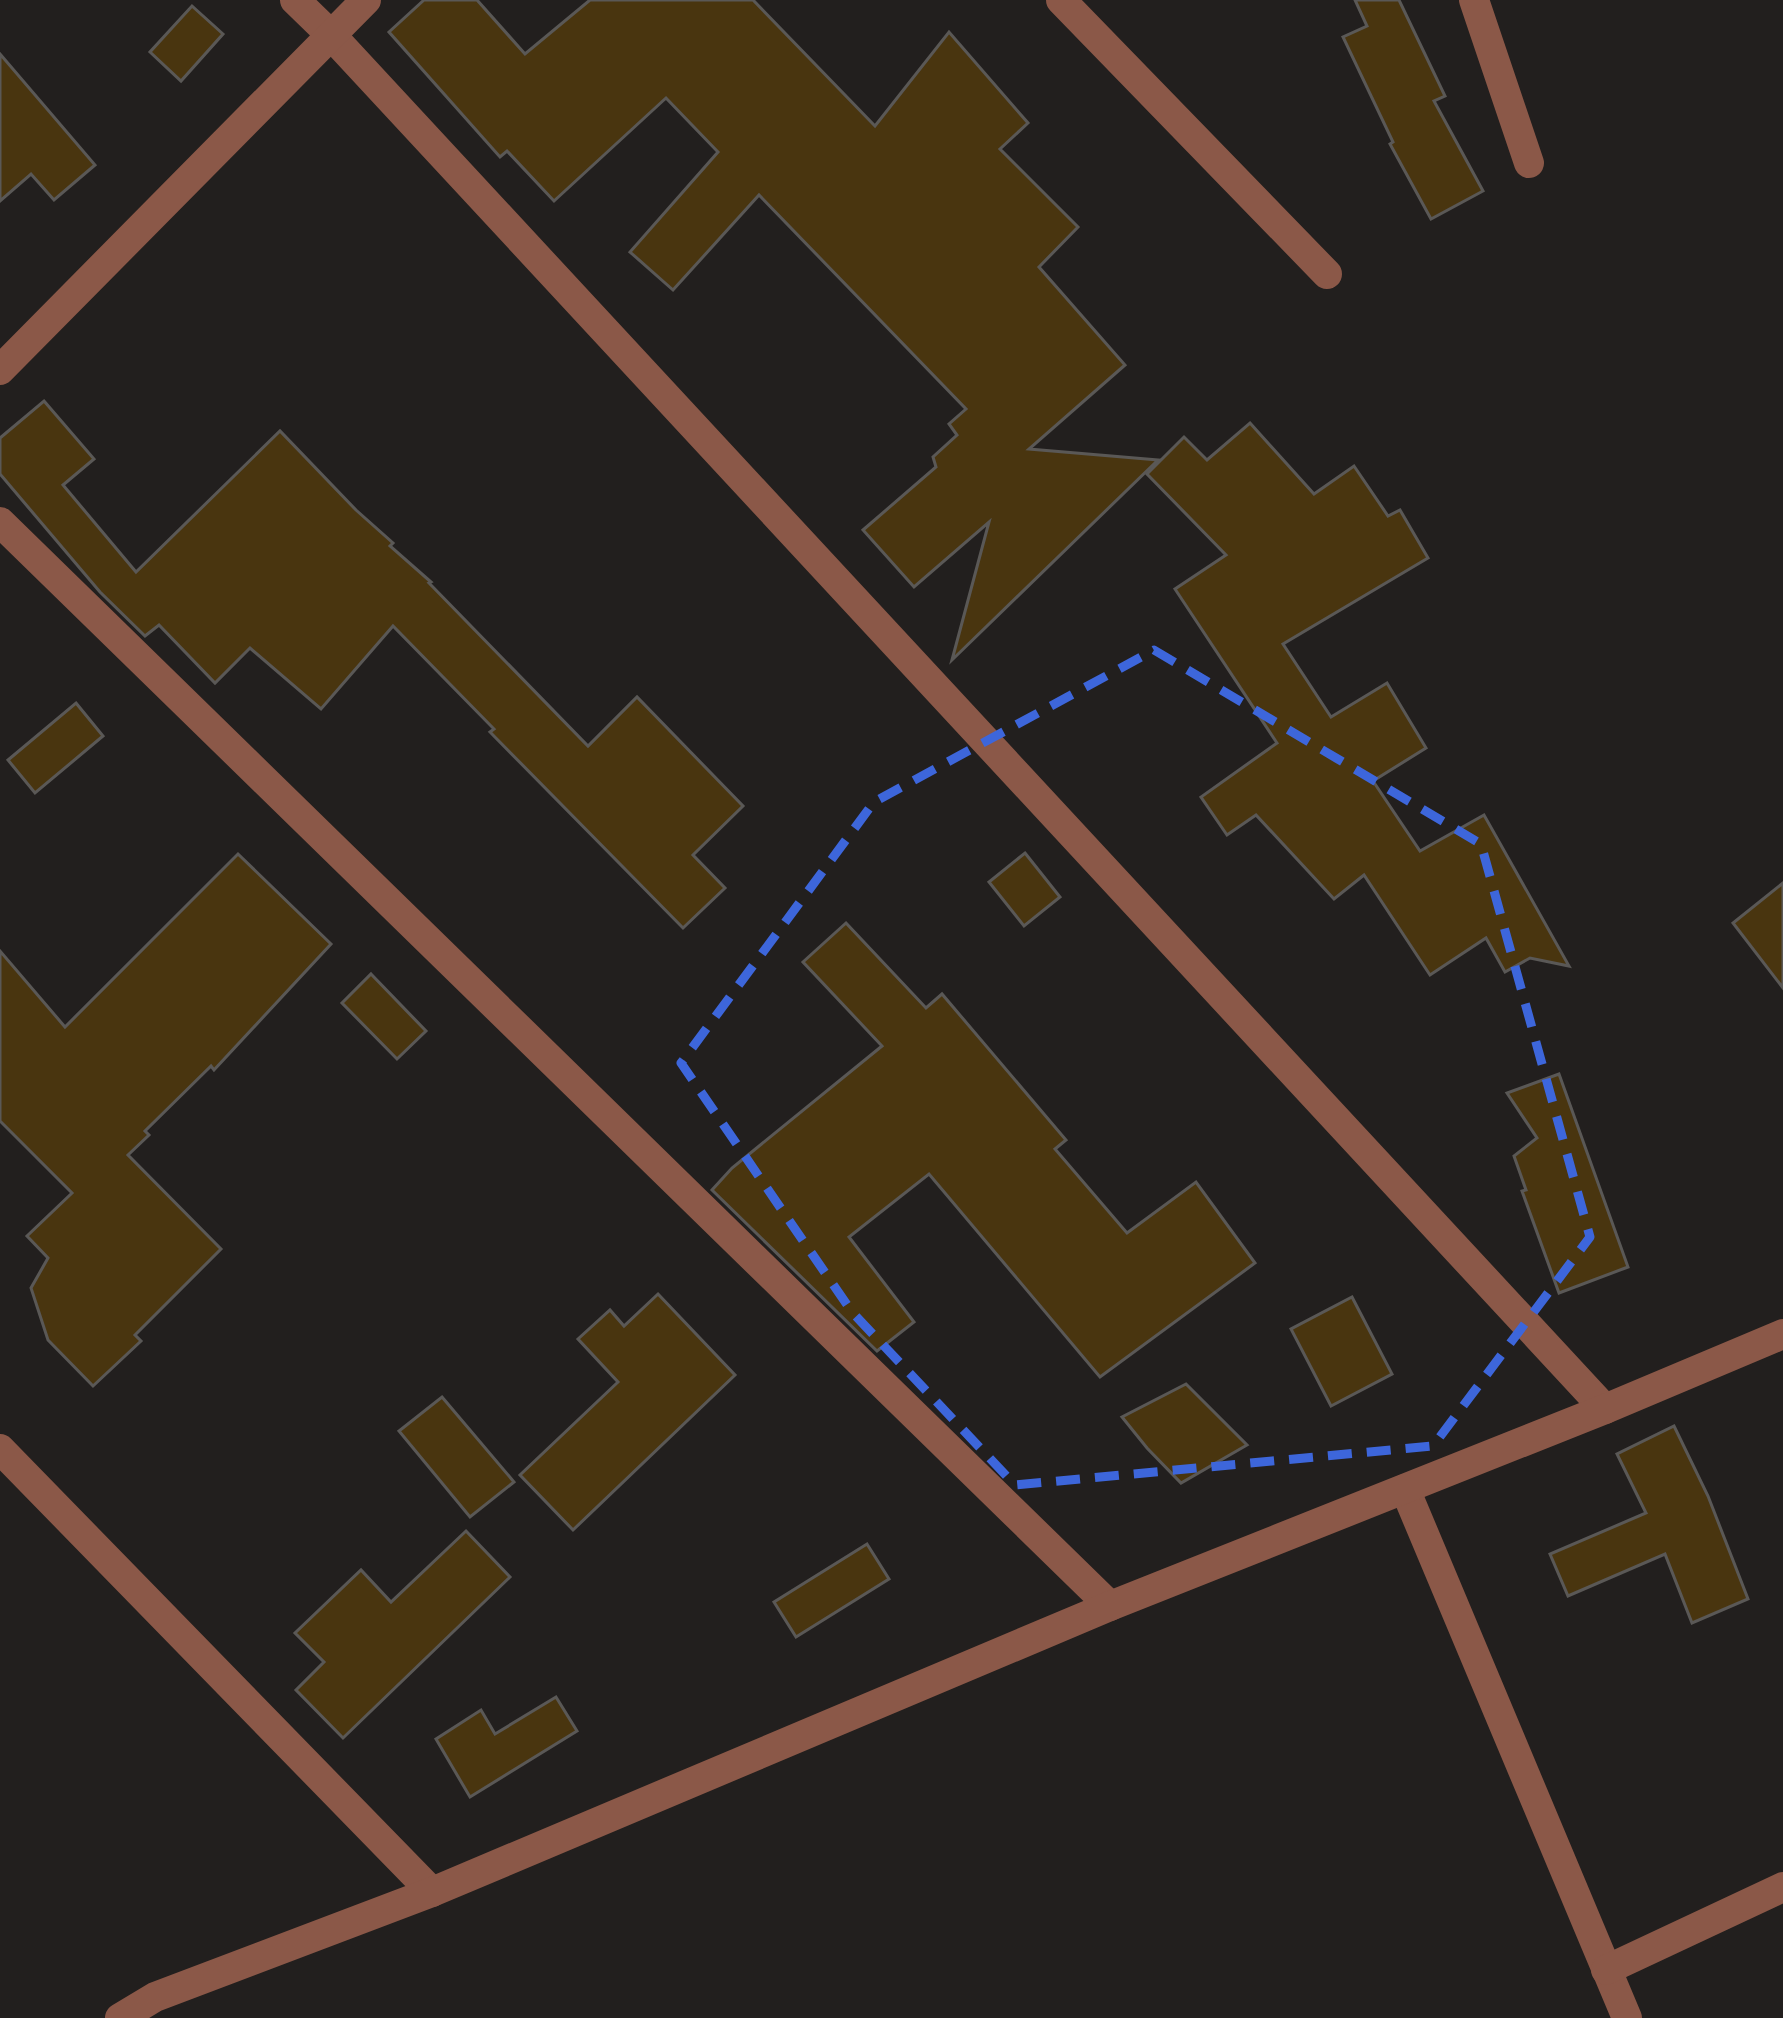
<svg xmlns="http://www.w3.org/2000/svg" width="1783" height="2018" font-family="Rubik,sans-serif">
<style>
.building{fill:#49350f;stroke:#5a5856;stroke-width:3}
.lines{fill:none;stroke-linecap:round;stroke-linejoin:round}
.street{stroke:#8b5848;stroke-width:30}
.marked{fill:none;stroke:#3d66db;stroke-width:9;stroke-dasharray:24 15;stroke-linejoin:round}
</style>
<rect width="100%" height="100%" fill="#221f1e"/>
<g class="building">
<path d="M424,0h53l48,54 65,-54h163l122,126 74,-94 79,91 -28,26 78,78 -39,40 86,98 -96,84 129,11 -206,200 37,-138 -75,65 -51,-57 73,-63 -3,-10 24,-22 -8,-11 17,-15 -207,-214 -86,95 -43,-38 88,-100 -52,-54 -112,103 -47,-50 -7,6 -111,-125z"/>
<path d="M1355,0h44l46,96 -11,5 49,90 -52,28 -41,-75 3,-2 -50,-105 24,-11z"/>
<path d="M192,6l31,28 -42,47 -31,-29z"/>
<path d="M0,54l95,111 -41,35 -23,-26 -31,27z"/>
<path d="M44,401l50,58 -31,26 73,87 144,-141 76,79 37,33 -3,3 41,36 -2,1 159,163 49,-49 106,109 -50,49 32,33 -42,40 -193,-196 4,-3 -101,-103 -72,83 -71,-61 -35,35 -56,-58 -14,11 -45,-44 -100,-118v-36z"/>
<path d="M1250,423l64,71 40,-28 34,50 12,-6 28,48 -145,86 48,73 56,-34 39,65 -53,33 47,70 64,-36 85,151 -39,-8 -25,14 -19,-34 -56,37 -66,-100 -30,24 -78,-84 -29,20 -26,-38 76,-54 -102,-154 51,-34 -79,-81 37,-37 23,23z"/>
<path d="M76,703l27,33 -68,57 -27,-33z"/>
<path d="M1025,853l35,44 -36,29 -35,-44z"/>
<path d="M238,854l93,90 -117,126 -3,-4 -66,65 4,4 -21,20 93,94 -86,86 6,6 -48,45 -45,-46 -17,-52 17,-30 -21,-22 45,-43 -72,-72v-170l65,76z"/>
<path d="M1783,883v105l-50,-65z"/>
<path d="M846,923l80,85 16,-14 124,146 -11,9 72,84 69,-51 59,81 -155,114 -171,-203 -80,63 65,85 -37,29 -165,-161 20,-22 150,-122 -79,-84z"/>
<path d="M371,974l55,57 -29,28 -55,-56z"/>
<path d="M1559,1074l69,193 -69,26 -37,-102 4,-1 -12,-34 23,-18 -30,-45z"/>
<path d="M658,1294l77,81 -162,155 -53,-55 98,-93 -40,-43 32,-29 14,16z"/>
<path d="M1352,1297l40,77 -61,32 -40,-77z"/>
<path d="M1186,1384l61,61 -66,38 -34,-35 -25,-31z"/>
<path d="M442,1397l72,85 -44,35 -71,-86z"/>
<path d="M1674,1426l34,70 40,103 -56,24 -27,-69 -97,42 -18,-42 96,-41 -29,-59z"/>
<path d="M466,1531l44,46 -167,161 -47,-48 28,-28 -29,-29 66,-63 30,32z"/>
<path d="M867,1544l22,35 -93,58 -22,-35z"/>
<path d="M556,1697l21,34 -107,66 -34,-58 45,-29 14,24z"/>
</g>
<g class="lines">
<g class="street">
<path d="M295,0l36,35 1274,1374"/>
<path d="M1061,0l266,274"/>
<path d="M1474,0l55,163"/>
<path d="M0,370l366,-370"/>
<path d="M0,522l1110,1084"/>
<path d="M0,1449l432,443"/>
<path d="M1405,1489l222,529"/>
<path d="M1606,1970l177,-83"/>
<path d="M120,2018l35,-21 277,-105 678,-286 495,-197 178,-75"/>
</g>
</g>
<path class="marked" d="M1154,650l327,194 109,393 -157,209 -418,39 -163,-173 -171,-249 193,-261z"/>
</svg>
